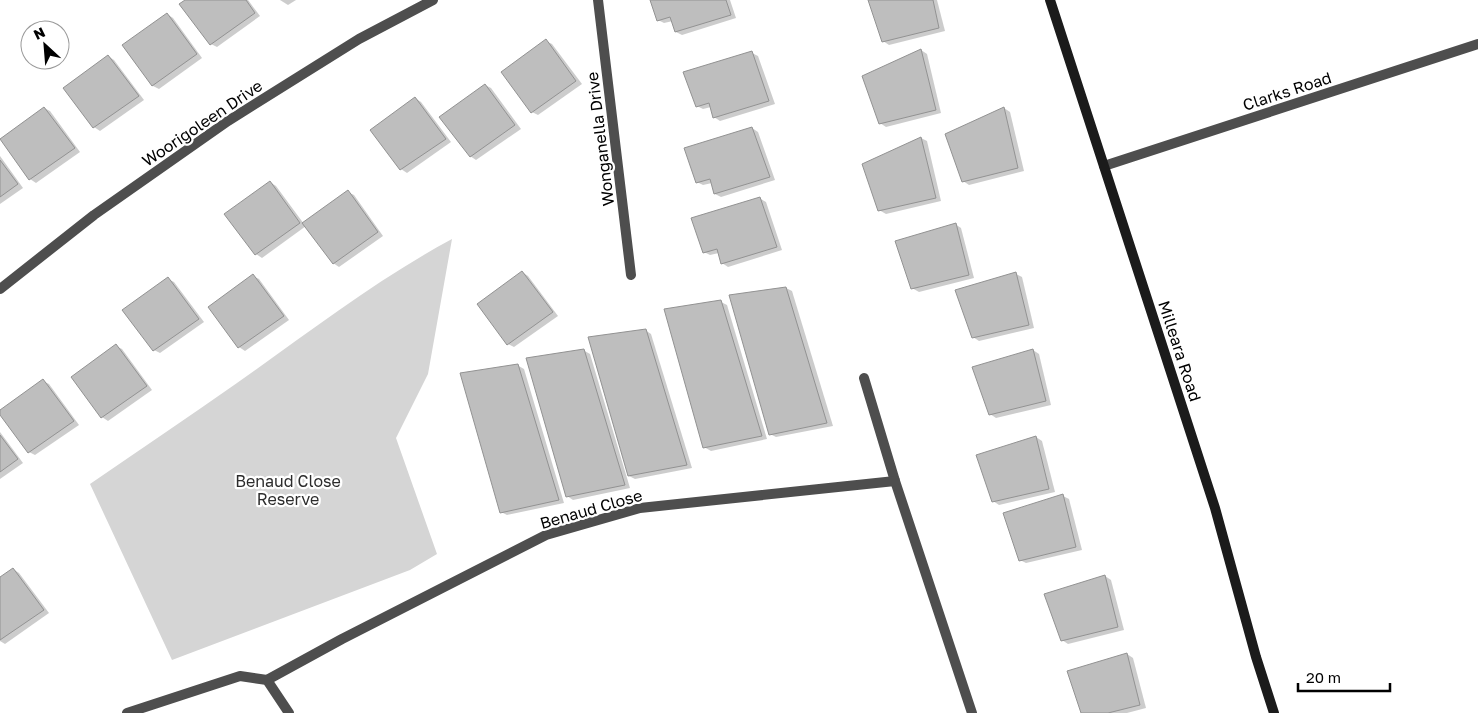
<svg xmlns="http://www.w3.org/2000/svg" width="1478" height="713" font-family="'Golos Text',sans-serif">
<style>
.green{fill:#d5d5d5}
.shadow{fill:#0003}
.building{fill:#bebebe;stroke:#929292}
.lines{fill:none;stroke-linecap:round;stroke-linejoin:round}
.minor{stroke:#4e4e4e;stroke-width:10}
.secondary{stroke:#1b1b1b;stroke-width:10}
.labels{text-anchor:middle;dominant-baseline:central;stroke-width:4.5;stroke-linejoin:round;paint-order:stroke}
.street-label{font-size:16px;fill:#000;stroke:#fff}
.park-label{font-size:16px;fill:#2c2c2c;stroke:#fff}
</style>
<rect width="100%" height="100%" fill="#fff"/>
<path class="green" d="M452,239l-24,135 -32,64 41,116 -27,16 -238,90 -82,-176c49,-34 99,-67 147,-101 71,-50 139,-103 215,-144z"/>
<g class="shadow">
<path d="M187,0h61l12,16 -43,31 -6,-3z"/>
<path d="M280,0h16l-8,5z"/>
<path d="M651,0h79l6,18 -54,17 -6,-3 -3,-11 -9,2 -6,-3z"/>
<path d="M869,0h68l8,31 -56,14 -6,-4z"/>
<path d="M167,14l6,4 29,40 -43,31 -6,-3 -30,-40z"/>
<path d="M546,41l6,3 30,40 -44,31 -6,-3z"/>
<path d="M921,50l6,4 14,59 -55,14 -6,-4z"/>
<path d="M752,53l6,3 17,48 -55,17 -6,-4 -3,-10 -8,2 -6,-3z"/>
<path d="M108,56l6,4 30,40 -44,31 -6,-4 -30,-39z"/>
<path d="M485,85l6,3 30,41 -45,31 -6,-4z"/>
<path d="M415,98l6,4 30,40 -44,31 -6,-4 -29,-39z"/>
<path d="M44,108l6,3 30,41 -44,31 -6,-4 -29,-39z"/>
<path d="M1004,108l6,4 14,59 -55,14 -6,-4z"/>
<path d="M752,128l6,4 17,48 -54,17 -6,-3 -3,-11 -9,2 -6,-3z"/>
<path d="M921,138l6,3 14,60 -55,13 -7,-4z"/>
<path d="M0,156l23,32 -23,16z"/>
<path d="M270,182l6,4 28,38 44,-32 6,3 29,41 -44,31 -6,-4 -27,-37 -44,32 -6,-4z"/>
<path d="M759,198l7,4 16,48 -54,17 -6,-4 -3,-10 -9,2 -6,-3z"/>
<path d="M955,224l6,4 13,50 -55,14 -7,-4z"/>
<path d="M522,272l6,4 30,40 -44,31 -6,-3z"/>
<path d="M1016,274l6,3 12,51 -55,13 -6,-4z"/>
<path d="M253,276l6,3 30,41 -44,31 -6,-4z"/>
<path d="M168,279l6,3 30,40 -44,31 -6,-3z"/>
<path d="M786,288l6,3 41,135 -57,11 -6,-3z"/>
<path d="M721,302l6,3 40,134 -56,12 -7,-4z"/>
<path d="M645,330l6,4 41,134 -57,11 -6,-3z"/>
<path d="M116,346l6,3 30,41 -44,31 -6,-4 -29,-39z"/>
<path d="M583,350l7,4 40,134 -57,12 -6,-4z"/>
<path d="M1033,350l6,4 12,51 -55,13 -6,-4z"/>
<path d="M517,365l7,4 40,134 -57,12 -6,-3z"/>
<path d="M43,381l6,3 30,41 -44,30 -6,-3 -29,-40z"/>
<path d="M0,432l23,31 -23,16z"/>
<path d="M1036,437l6,4 13,51 -56,13 -6,-4z"/>
<path d="M1063,496l6,3 13,51 -56,13 -6,-3z"/>
<path d="M13,569l6,4 30,40 -44,31 -5,-3v-62z"/>
<path d="M1105,576l6,4 13,50 -56,14 -6,-4z"/>
<path d="M1127,654l6,4 13,50 -19,5h-44l-14,-41z"/>
</g>
<g class="building">
<path d="M185,0h61l9,13 -45,32 -31,-41z"/>
<path d="M650,0h76l5,15 -56,17 -5,-15 -13,4z"/>
<path d="M868,0h65l6,28 -57,14z"/>
<path d="M167,13l30,41 -45,32 -30,-41z"/>
<path d="M546,39l30,42 -45,32 -30,-41z"/>
<path d="M921,49l15,61 -57,14 -17,-48z"/>
<path d="M752,51l17,50 -56,17 -4,-15 -13,4 -13,-35z"/>
<path d="M108,55l31,41 -46,32 -30,-40z"/>
<path d="M485,84l30,41 -45,32 -31,-40z"/>
<path d="M415,97l31,42 -46,31 -30,-40z"/>
<path d="M44,107l31,41 -46,32 -29,-41z"/>
<path d="M1004,107l14,61 -56,14 -17,-48z"/>
<path d="M752,127l18,50 -56,17 -4,-15 -14,4 -12,-35z"/>
<path d="M921,137l15,61 -58,13 -16,-47z"/>
<path d="M0,160l18,24 -18,13z"/>
<path d="M270,181l30,42 -45,32 -31,-41z"/>
<path d="M348,190l30,42 -45,32 -31,-41z"/>
<path d="M760,197l17,50 -56,17 -4,-15 -14,4 -12,-35z"/>
<path d="M956,223l13,52 -58,14 -16,-48z"/>
<path d="M522,271l31,41 -46,33 -30,-41z"/>
<path d="M1016,272l13,53 -57,13 -17,-48z"/>
<path d="M253,274l31,42 -46,32 -30,-41z"/>
<path d="M168,277l31,42 -46,32 -31,-41z"/>
<path d="M786,287l41,136 -58,12 -40,-140z"/>
<path d="M721,300l41,136 -59,12 -39,-139z"/>
<path d="M646,329l41,136 -59,11 -40,-139z"/>
<path d="M116,344l31,42 -46,32 -30,-41z"/>
<path d="M584,349l41,136 -59,12 -40,-139z"/>
<path d="M1033,349l13,52 -57,14 -17,-48z"/>
<path d="M518,364l41,136 -59,13 -40,-140z"/>
<path d="M43,379l31,42 -46,32 -28,-38v-5z"/>
<path d="M0,435l18,24 -18,13z"/>
<path d="M1036,436l13,53 -57,13 -16,-47z"/>
<path d="M1063,494l13,53 -57,14 -16,-48z"/>
<path d="M13,568l31,42 -44,30v-63z"/>
<path d="M1105,575l13,52 -57,14 -17,-47z"/>
<path d="M1127,653l13,52 -32,8h-27l-14,-42z"/>
</g>
<g class="lines">
<g class="minor">
<path d="M598,0l33,275"/>
<path d="M1104,166l374,-122"/>
<path d="M0,289l94,-74 134,-94 131,-82 74,-39"/>
<path d="M864,378l31,103 77,232"/>
<path d="M267,680l75,-41 204,-104 94,-27 255,-27"/>
<path d="M127,713l113,-37 27,4 22,33"/>
</g>
<path class="secondary" d="M1050,0l165,508 41,149 18,56"/>
</g>
<g class="labels">
<g class="street-label">
<text transform="translate(1287 91) rotate(-18)">Clarks Road</text>
<text transform="translate(202 123) rotate(-34)">Woorigoleen Drive</text>
<text transform="translate(600 139) rotate(-97)">Wonganella Drive</text>
<text transform="translate(1180 351) rotate(72)">Milleara Road</text>
<text transform="translate(591 509) rotate(-16)">Benaud Close</text>
</g>
<g class="park-label">
<text x="288" y="481">Benaud Close<tspan x="288" dy="18">Reserve</tspan></text>
</g>
</g>
<g transform="translate(45 45) rotate(334)"><circle r="24" fill="#ffffff" stroke="#999999"/>
<path d="M0-4L9 19L0 12L-9 19Z" fill="#000000"/>
<text y="-8" font-size="14" font-weight="bold" text-anchor="middle" fill="#000000">N</text>
</g>
<path d="M1298 683v8h92v-8" fill="none" stroke="#000000" stroke-width="2.5"/>
<text x="1306" y="683" font-size="15" fill="#000000" stroke="#ffffff" stroke-width="4" paint-order="stroke">20 m</text>
</svg>
